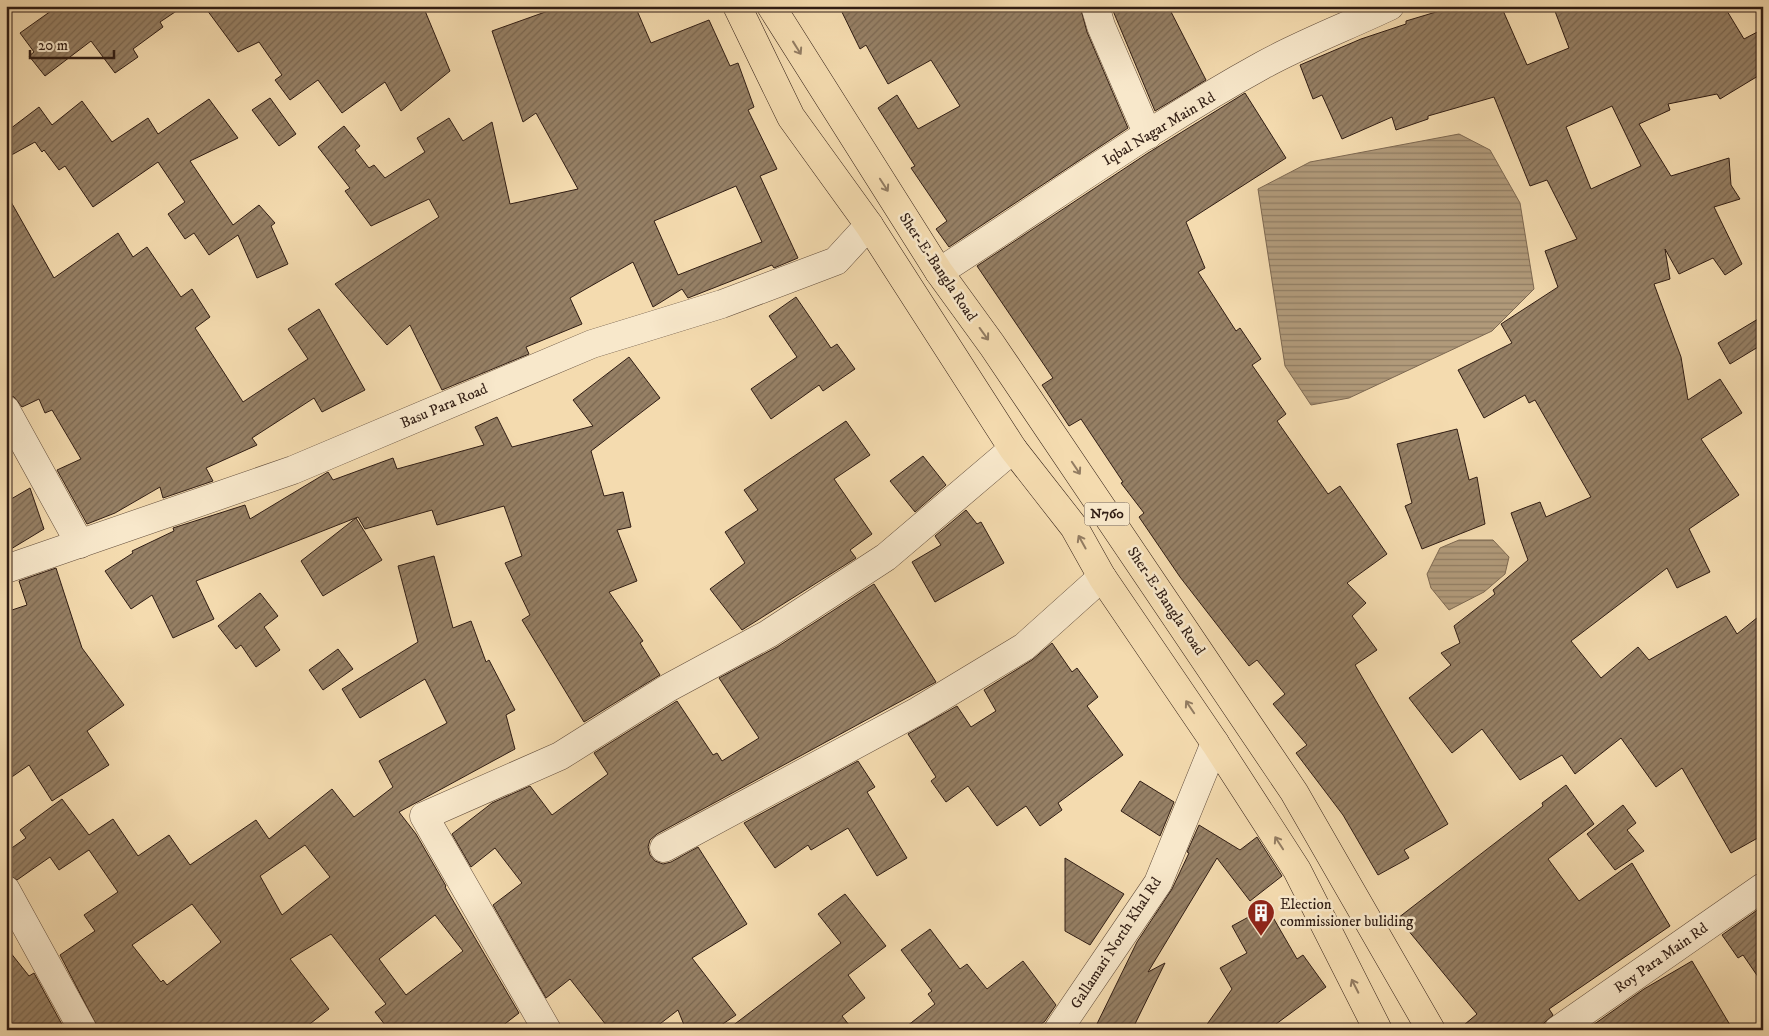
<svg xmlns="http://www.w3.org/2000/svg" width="1769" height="1036" font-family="'IM FELL DW Pica',serif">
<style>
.water{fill:url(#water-rules);stroke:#7d6851}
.building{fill:url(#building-hatch);stroke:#301d14;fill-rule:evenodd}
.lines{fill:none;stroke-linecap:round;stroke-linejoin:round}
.minor-casing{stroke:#614c3b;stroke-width:29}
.trunk-casing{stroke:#301d14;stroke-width:29}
.minor{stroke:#f8e8cb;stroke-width:28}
.trunk{stroke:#f4dbaf;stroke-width:28}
.oneway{stroke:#927c62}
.labels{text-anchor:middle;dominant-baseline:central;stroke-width:5;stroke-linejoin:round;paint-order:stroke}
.shield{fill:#f8e8cb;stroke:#6c5a4b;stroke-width:1}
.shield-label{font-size:14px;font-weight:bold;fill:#301d14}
.street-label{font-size:15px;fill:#301d14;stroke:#f8e8cb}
.poi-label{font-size:15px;fill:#301d14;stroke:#f8e8cb;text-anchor:start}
</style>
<defs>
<pattern id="water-rules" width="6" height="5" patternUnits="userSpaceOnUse" patternTransform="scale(1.25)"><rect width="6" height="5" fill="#b19a7a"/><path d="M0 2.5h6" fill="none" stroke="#907d63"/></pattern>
<pattern id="building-hatch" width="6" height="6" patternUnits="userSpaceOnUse" patternTransform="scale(1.25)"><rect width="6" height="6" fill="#968065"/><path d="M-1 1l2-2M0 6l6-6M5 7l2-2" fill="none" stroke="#7b6852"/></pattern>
</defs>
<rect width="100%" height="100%" fill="#f4dbaf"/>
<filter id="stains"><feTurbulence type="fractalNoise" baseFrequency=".004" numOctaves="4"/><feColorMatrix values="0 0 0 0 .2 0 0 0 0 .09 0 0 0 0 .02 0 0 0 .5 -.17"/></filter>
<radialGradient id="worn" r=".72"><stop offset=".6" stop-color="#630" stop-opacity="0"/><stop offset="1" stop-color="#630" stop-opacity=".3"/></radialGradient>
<g class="water">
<path d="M1459,134l31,16 30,53 14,86 -42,42 -143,67 -38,7 -26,-39 -27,-177 52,-27z"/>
<path d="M1459,540h34l16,17 -4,17 -21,18 -35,18 -18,-22 -4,-14 13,-26z"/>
</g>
<g class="building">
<path d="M58,6h126l-24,16 3,5 -30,22 5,8 -23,16 -24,-32 -46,35 -16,-20 5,-4 -14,-19z"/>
<path d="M204,6h219l27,65 -49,40 -16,-29 -43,31 -24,-33 -28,20 -15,-20 7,-5 -23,-33 -21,10z"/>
<path d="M562,6h73l16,37 58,-23 21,46 8,-3 16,44 -6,3 29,59 -17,7 38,82 -24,10 -2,-3 -84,33 -6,-9 -29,18 -20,-45 -63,36 12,26 -56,23 3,7 -87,36 -32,-65 -23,20 -52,-61 104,-67 -10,-18 -58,27 -26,-35 5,-3 -32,-41 26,-21 16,20 -5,4 14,18 5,-3 11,13 40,-26 -8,-14 32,-20 14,23 29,-19 18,82 68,-15 -42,-76 -13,9 -31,-91zM736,186l26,56 -84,33 -24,-54z"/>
<path d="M839,6h241l7,26 41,96 -179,119 -13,-18 11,-8 -36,-53 4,-2 -37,-58 19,-13 21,34 42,-23 -29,-46 -43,24 -22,-39 -6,4z"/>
<path d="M1111,6h57l38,74 -51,31z"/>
<path d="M1456,6h45l26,59 42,-17 -16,-42h171l20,33 19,-10v44l-43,26 -3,-5 -49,10 2,6 -31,14 32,52 58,-18 2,27 9,14 -26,8 28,57 -17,11 -12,-17 -34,16 -14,-25 5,30 -16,5 27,73 7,43 32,-21 22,34 -41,26 38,56 -50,34 21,43 -33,16 -10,-20 -96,73 30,37 37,-31 11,13 77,-44 11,18 26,-21v222l-32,18 -49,-85 -26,19 -35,-49 -46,36 -13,-19 -42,25 -38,-51 -30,24 -43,-55 42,-33 -10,-12 19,-10 -6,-17 41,-32 -2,-4 35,-30 -17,-47 29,-11 6,15 45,-20 -56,-97 -6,3 -4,-8 -41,23 -26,-48 54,-27 -11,-19 57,-37 -13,-36 32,-12 -30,-59 -17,6 -36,-89 -66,19v3l-32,11 -4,-13 -50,22 -20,-44 -9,4 -13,-34 61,-26 45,-15v-3zM1612,106l29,60 -50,23 -25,-62z"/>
<path d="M1245,93l41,65 -100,64 19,46 -7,4 38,59 4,-3 21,31 -9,6 34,49 -9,7 51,73 12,-8 47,68 -40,29 19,20 -14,13 25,34 -22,15 93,159 -44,26 5,8 -31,17 -35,-60 -47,-62 11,-8 -34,-41 12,-10 -28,-34 -8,6 -69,-89 -41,-60 5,-4 -23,-30 2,-1 -42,-63 -12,7 -27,-41 11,-7 -76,-112 171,-113z"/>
<path d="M270,98l26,36 -17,12 -27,-36z"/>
<path d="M209,99l29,39 -48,23 43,64 26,-20 16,18 -4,3 17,38 -31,14 -19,-43 -29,20 -15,-22 -9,6 -17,-25 17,-12 -27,-40 -65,45 -28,-41 -6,4 -15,-20 -2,2 -7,-10 -29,16v-26l33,-25 13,18 30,-24 30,41 36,-24 10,16z"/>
<path d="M6,193l48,85 64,-45 15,24 14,-10 34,50 11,-8 18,28 -15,11 48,74 65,-43 -20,-30 31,-20 46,81 -43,22 -8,-14 -62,40 5,7 -51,23 7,13 -50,17 -3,-11 -45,26 -28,11 -30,-54 24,-11 -29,-49 -7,3 -6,-14 -17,8 -8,-10 -8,-3z"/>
<path d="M796,297l35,51 6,-4 18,25 -32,22 -4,-6 -48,34 -20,-30 46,-32 -28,-41z"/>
<path d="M1763,316v28l-33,20 -12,-21z"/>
<path d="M629,357l31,41 -69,53 13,45 19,-4 8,35 -14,3 20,51 -28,11 34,49 -3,2 20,32 -76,47 -62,-102 8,-5 -25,-52 17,-7 -18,-50 -67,19 -5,-15 -67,19 -7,-12 -162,64 18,38 -41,19 -21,-43 -21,14 -26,-38 28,-18 -1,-2 42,-20 -1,-3 72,-23 5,14 78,-47 5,8 60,-22 4,11 87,-24 -9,-18 22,-10 15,30 81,-21 -20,-26z"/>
<path d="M846,421l24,34 -36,24 38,55 -22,16 6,8 -114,72 -32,-41 35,-26 -20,-31 33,-22 -14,-20z"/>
<path d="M1457,429l12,51 8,-3 8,47 -63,25 -17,-43 7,-3 -15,-59z"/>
<path d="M923,456l23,29 -31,27 -25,-31z"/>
<path d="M30,488l14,41 -38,23v-50z"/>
<path d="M966,510l11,14 4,-2 23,41 -69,39 -23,-40 29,-17 -6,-9z"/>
<path d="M356,518l26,42 -59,36 -22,-35z"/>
<path d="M434,556l19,72 18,-7 15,41 3,-2 26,50 -9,5 9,34 -116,63 17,22 30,52 -1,1 74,126 -22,17h-108l-14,-18 11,-8 -55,-70 -41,25 39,50 -27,21h-203l-39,-75 35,-24 -11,-16 34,-23 -29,-42 -30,20 -9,-13 -33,23 -11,-6v-22l20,-14 -6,-8 42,-31 27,36 24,-16 25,37 31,-21 21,30 66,-45 13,19 63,-50 22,28 39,-30 -14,-26 68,-38 -22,-44 -65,39 -18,-29 76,-47 -20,-76zM305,845l25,32 -48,38 -22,-39zM192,904l29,38 -54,43 -4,-5 -2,2 -29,-37zM435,915l28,36 -57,44 -27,-36z"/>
<path d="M56,568l26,80 42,57 -37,26 22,34 -57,36 -23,-36 -23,16v-169l21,-7 -8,-24z"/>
<path d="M874,584l62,98 -279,152 -7,6 -2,7 2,8 5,6 8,3 8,-2 27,-15 49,77 -55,34 44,57 -22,15h-28l-8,-20 -26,20h-42l-40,-51 -24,19 -53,-93 29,-22 -27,-35 -24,19 -19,-33 40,-31 38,-17 22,29 56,-41 -14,-21 83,-52 36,54 4,-2 5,8 37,-23 -40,-60 58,-31z"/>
<path d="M260,593l18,23 -14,11 16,23 -24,17 -15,-22 -5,4 -18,-23z"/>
<path d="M1052,643l20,29 5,-4 21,29 -11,9 36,49 -65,48 4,7 -22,16 -14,-20 -29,20 -29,-40 -22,16 -15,-21 5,-4 -28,-43 49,-28 14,21 25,-16 -12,-21 48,-30z"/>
<path d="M338,649l15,20 -30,21 -14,-20z"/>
<path d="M858,761l17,26 -8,5 40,66 -30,18 -29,-48 -37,22 -3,-5 -33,23 -31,-45z"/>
<path d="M1140,781l34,21 -14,34 -39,-25z"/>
<path d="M1566,785l28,39 -46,35 31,42 53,-38 38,63 -121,83 4,6 -9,8 -1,7h-85l19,-16 -79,-96 145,-112 -1,-3z"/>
<path d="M1623,805l13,18 -9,7 17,21 -29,19 -28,-36z"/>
<path d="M1199,825l41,25 17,-13 25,39 -32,25 -33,-43 -69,114 17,-9 -33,67h-38l43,-88 35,-53 17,-36 -2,-1z"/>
<path d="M1065,858l59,36 -34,51 -25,-14z"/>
<path d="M845,894l41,52 -38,29 17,23 -23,18 11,14h-126l114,-87 -23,-29z"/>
<path d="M1763,906v78l-20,-29 -5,3 -16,-23z"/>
<path d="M1267,907l30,52 6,-4 23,32 -58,43h-65l29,-41 -12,-21 27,-15 -15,-27z"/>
<path d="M930,929l30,40 7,-5 20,25 36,-28 33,44 -11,16 -11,9h-132l33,-26 -7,-10 4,-3 -31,-41z"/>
<path d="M6,947l23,29 5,-3 31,57h-59z"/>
<path d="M1692,961l41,69h-147l58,-41z"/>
</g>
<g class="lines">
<defs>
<g id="minor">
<path d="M1095,6l6,20 47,109"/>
<path d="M939,272c108,-69 211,-145 324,-207 40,-22 85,-39 127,-59"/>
<path d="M6,410l74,134"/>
<path d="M6,569l287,-99 299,-126 130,-40 114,-43 33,-36"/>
<path d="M664,848l254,-137 106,-64 78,-70"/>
<path d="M6,890l77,140"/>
<path d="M547,1030l-123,-214 136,-60 108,-68 100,-54 118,-77 127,-108"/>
<path d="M1058,1030l100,-147 57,-140"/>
<path d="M1558,1030l205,-143"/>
</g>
<g id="trunk">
<path d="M737,6l54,111 78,108 144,224 61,78 28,50 113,166 82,127 81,160"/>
<path d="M771,6l168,266 53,73 302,447 137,238"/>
</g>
</defs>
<use href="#minor" class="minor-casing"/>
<use href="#trunk" class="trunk-casing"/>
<use href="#minor" class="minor"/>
<use href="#trunk" class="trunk"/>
</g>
<defs><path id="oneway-shaft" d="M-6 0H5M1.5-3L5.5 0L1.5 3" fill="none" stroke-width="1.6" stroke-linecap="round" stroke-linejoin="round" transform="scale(1.25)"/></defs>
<g class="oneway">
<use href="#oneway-shaft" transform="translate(797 48) rotate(58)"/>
<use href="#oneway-shaft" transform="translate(884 185) rotate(57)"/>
<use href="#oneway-shaft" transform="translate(984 334) rotate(54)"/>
<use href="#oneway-shaft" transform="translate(1076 468) rotate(56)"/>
<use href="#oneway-shaft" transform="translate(1082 542) rotate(-119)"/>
<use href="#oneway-shaft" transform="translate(1190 707) rotate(-124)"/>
<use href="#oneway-shaft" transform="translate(1279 843) rotate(-123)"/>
<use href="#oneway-shaft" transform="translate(1355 986) rotate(-117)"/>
</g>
<defs>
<symbol id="building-pin" viewBox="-11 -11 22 30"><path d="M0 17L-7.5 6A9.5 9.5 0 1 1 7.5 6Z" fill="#8f2418" stroke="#f8e8cb"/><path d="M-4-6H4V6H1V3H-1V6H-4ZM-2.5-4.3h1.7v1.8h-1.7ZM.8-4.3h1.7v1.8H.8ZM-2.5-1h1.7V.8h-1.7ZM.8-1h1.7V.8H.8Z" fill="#fff"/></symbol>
</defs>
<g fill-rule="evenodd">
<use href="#building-pin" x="1245" y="897" width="32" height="43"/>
</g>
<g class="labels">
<rect class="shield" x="1084.5" y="502.5" width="45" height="23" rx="4"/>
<g class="shield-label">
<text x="1107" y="514">N760</text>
</g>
<g class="street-label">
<text transform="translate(1159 129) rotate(-31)">Iqbal Nagar Main Rd</text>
<text transform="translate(938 267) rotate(56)">Sher-E-Bangla Road</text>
<text transform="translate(444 406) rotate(-23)">Basu Para Road</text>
<text transform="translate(1166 601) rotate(56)">Sher-E-Bangla Road</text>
<text transform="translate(1116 943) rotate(-57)">Gallamari North Khal Rd</text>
<text transform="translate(1661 958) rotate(-35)">Roy Para Main Rd</text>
</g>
<g class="poi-label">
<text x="1280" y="904">Election<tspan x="1280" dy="17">commissioner buliding</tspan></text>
</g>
</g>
<rect width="1769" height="1036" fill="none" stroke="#f4dbaf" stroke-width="25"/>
<rect x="8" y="8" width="1754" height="1021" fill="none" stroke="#301d14" stroke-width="2.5"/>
<rect x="12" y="12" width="1744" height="1011" fill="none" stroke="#301d14"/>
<path d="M30 50v8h84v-8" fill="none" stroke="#301d14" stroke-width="2.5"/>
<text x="38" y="50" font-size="15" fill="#301d14" stroke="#f8e8cb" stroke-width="4" paint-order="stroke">20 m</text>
<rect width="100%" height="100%" filter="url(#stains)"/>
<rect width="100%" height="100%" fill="url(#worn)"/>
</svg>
